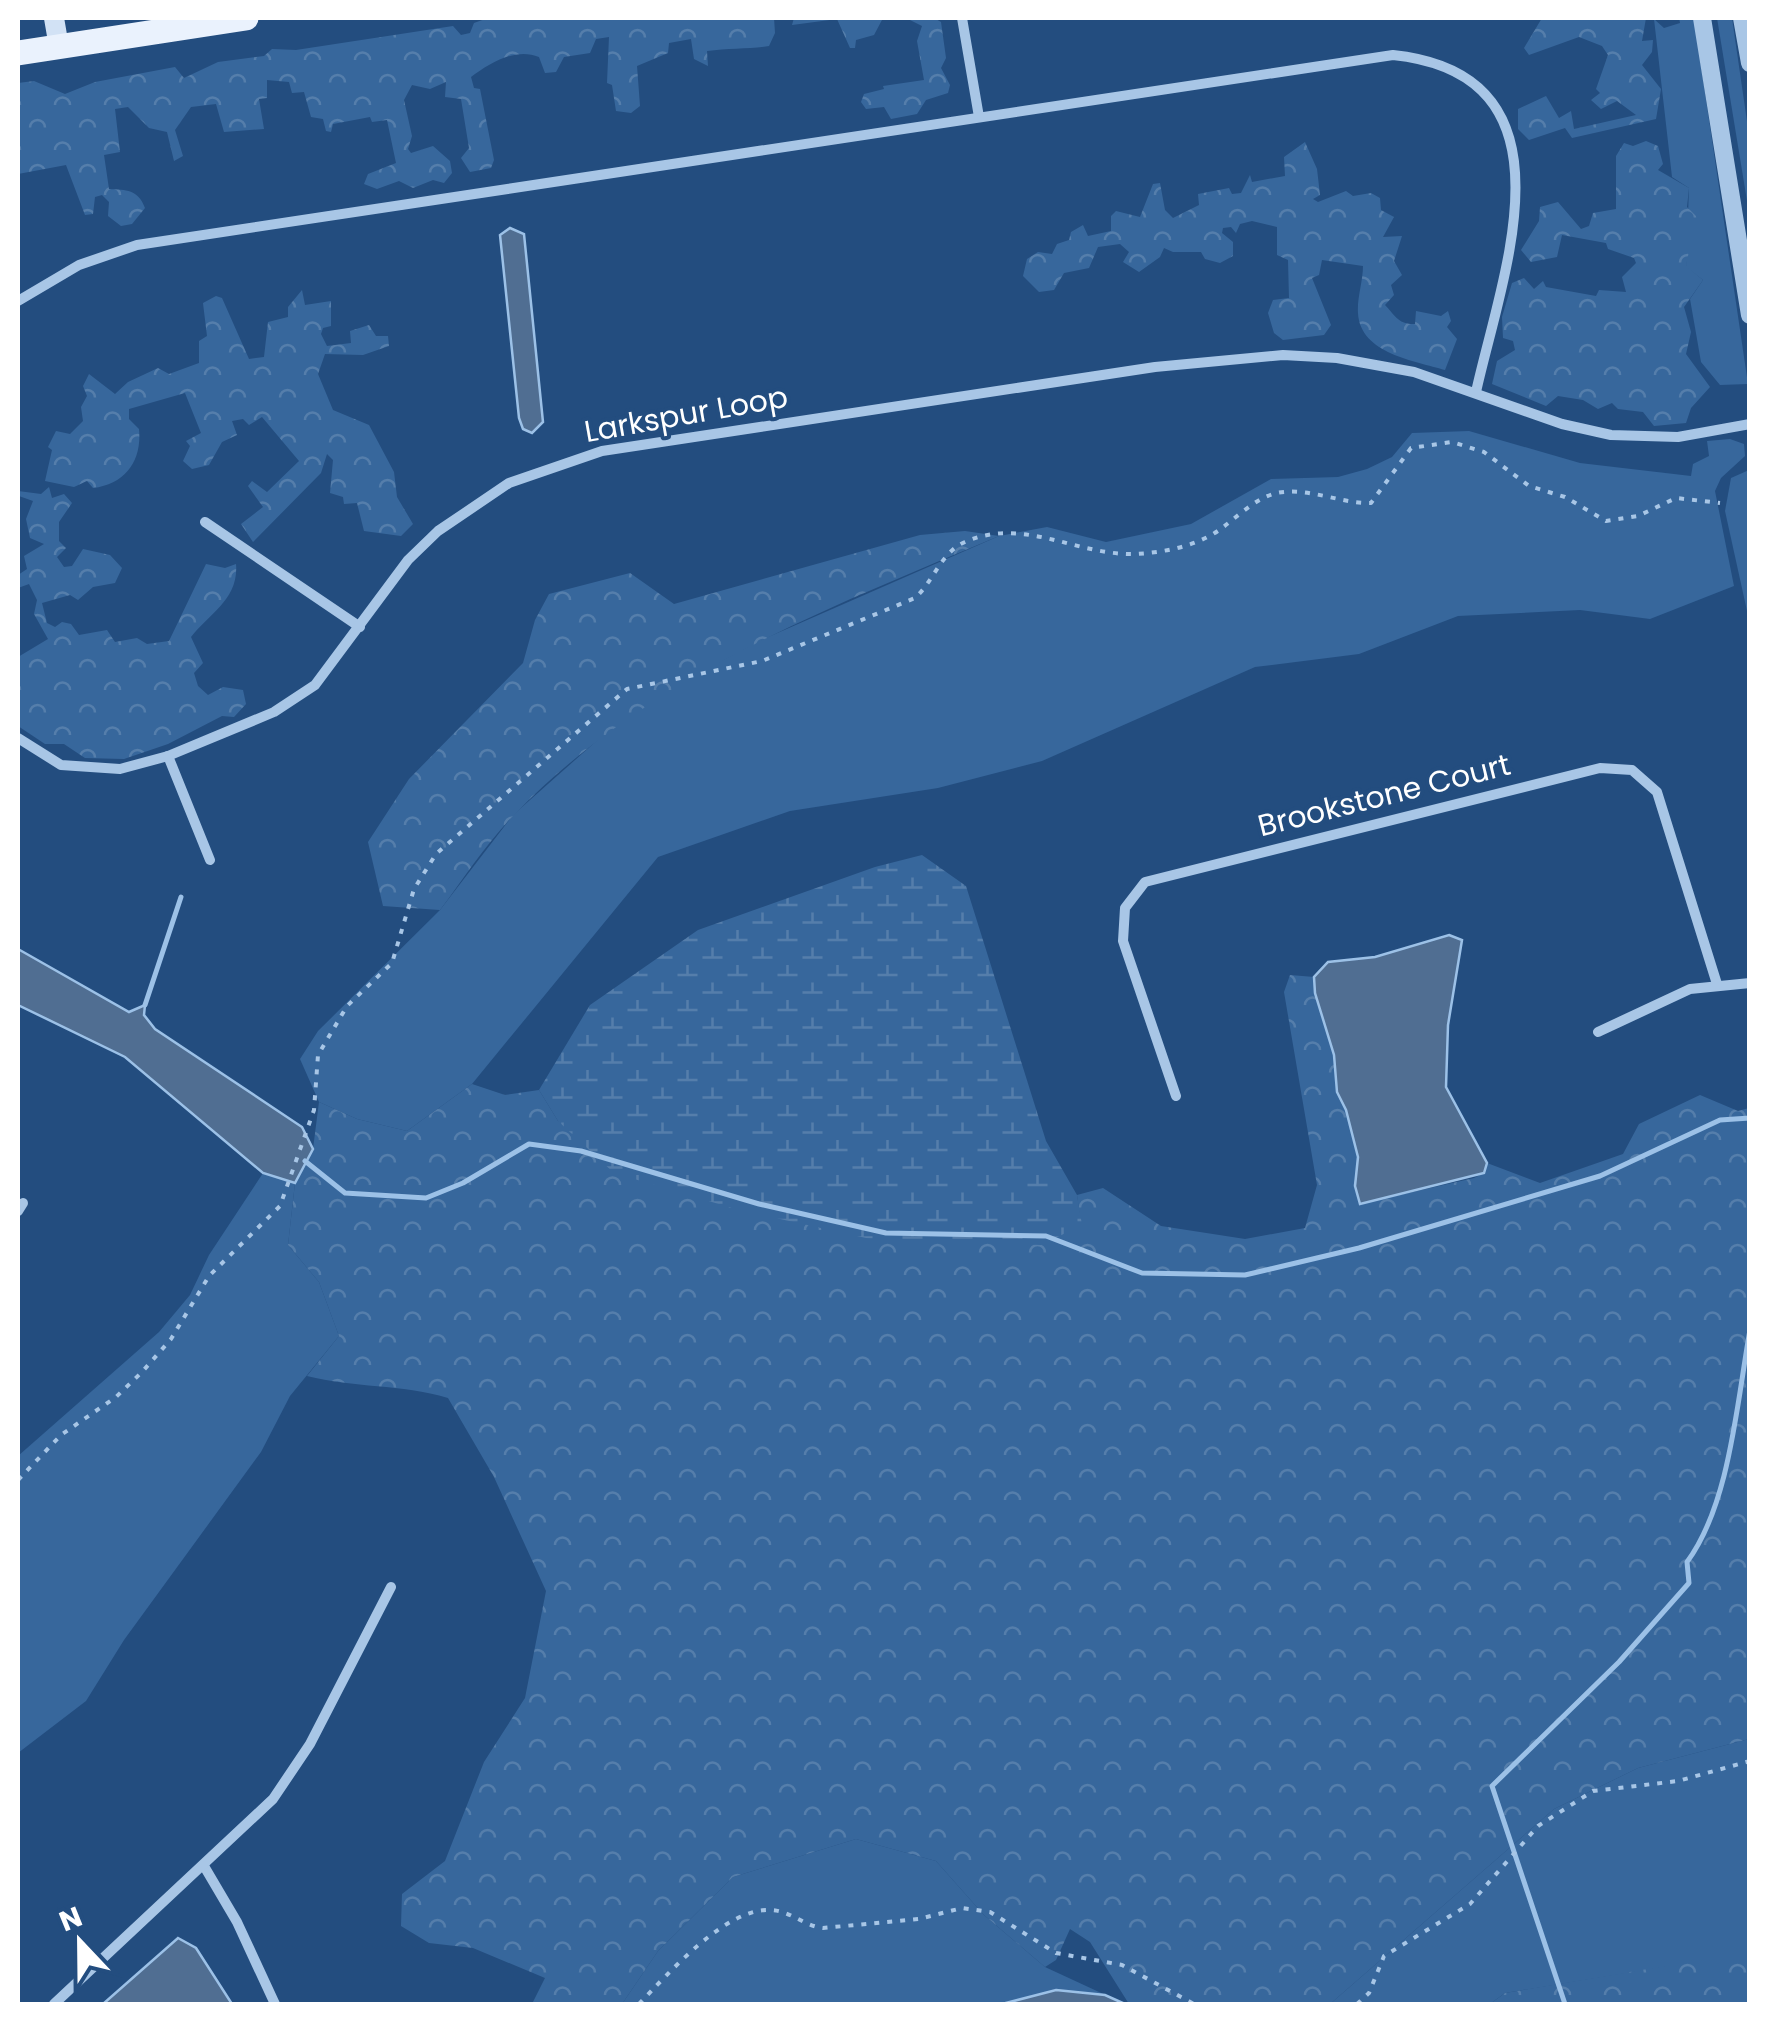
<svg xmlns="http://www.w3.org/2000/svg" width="1767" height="2022" font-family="Poppins,sans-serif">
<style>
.green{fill:#37679c}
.forest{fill:url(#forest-crowns)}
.wetland{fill:url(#wetland-marsh)}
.water{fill:#506e92;stroke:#9cc1e7;stroke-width:2.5}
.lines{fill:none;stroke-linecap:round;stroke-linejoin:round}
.stream{stroke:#9cc1e7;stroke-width:5}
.path{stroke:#a8c6e6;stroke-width:4;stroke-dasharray:5 8;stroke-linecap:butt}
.minor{stroke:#a8c6e6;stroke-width:10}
.tertiary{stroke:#a8c6e6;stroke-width:18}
.secondary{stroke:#d2e2f5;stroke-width:20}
.primary{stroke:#eaf2fd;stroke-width:25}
.labels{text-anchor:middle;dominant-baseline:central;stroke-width:8;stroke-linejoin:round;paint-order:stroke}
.street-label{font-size:30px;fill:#fff;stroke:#234d7f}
</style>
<defs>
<pattern id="forest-crowns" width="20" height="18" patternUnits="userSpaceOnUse" patternTransform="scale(2.5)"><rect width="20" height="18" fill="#37679c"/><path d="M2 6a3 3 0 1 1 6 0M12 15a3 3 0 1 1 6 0" fill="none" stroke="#557eab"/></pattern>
<pattern id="wetland-marsh" width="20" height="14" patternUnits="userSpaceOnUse" patternTransform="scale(2.5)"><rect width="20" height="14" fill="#37679c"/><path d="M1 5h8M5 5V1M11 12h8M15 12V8" fill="none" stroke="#557eab"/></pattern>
</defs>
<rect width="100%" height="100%" fill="#234d7f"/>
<g class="green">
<path d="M1679,18h15l54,366 -28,1 -19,-23 -11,-63 13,-19 -17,-13 3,-79 -17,-11 -18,-158 10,9 16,-5z"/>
<path d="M1717,18h15l17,117v78z"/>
<path d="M1469,431l111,32 111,13 2,-12 16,-8 -2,-15 23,-2 14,5 1,12 -24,22 -6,13 19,95 -84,33 -70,-9 -122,6 -99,38 -104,13 -213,94 -104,27 -148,23 -132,46 -186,227 -65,47 -50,-12 -38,-17 -19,-43 18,-28 122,-121 73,-95 97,-86 64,-43 83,-44 242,-106 48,-9 59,15 85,-18 80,-45 67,-2 29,-8 25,-12 20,-24z"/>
<path d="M1749,470h1l-1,150 -24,-109 6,-33z"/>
<path d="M263,1173l32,10 -7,62 31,37 20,54 -49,60 -29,56 -137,188 -38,61 -68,52v-297l141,-124 31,-37 19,-40z"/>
<path d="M1749,1739v214l-244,40 -15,11h-160l224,-195 84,-41z"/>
<path d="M856,1839l80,22 48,54 61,52 80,37h-503l36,-53 75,-74z"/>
</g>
<g class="forest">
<path d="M488,18h286l1,15 -6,13c-19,3 -41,2 -62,5l1,15 -14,-7 -3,-20 -22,4 -1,10 -31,13 3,40 -9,7 -15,-2 -4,-26 -5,-2 2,-46 -13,2 -6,14 -26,4 -8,15 -11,1 -6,-16c-23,-10 -49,6 -68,20l3,11 6,1 14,71 -3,8 -21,4 -9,-14 8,-10 -8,-49 -16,-2 1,-15 -16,7 -18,-4 -8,15 8,36 -4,13 3,4 22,-7 17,15 2,12 -8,10 -11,-3 -20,8 -14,-7 -22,8 -13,-5 4,-10 28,-11 -9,-43 -15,2 -2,-5 -37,7 -2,8 -5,-1 -3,-12 -12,-2 -7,-25 -12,1 -3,-11 -22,-2v18l-8,1 5,30 -40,3 -8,-28 -25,3 -16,23 8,26 -9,5 -7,-29 -18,-4 -21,-21 -13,2 5,43 -16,3 5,34c17,1 29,0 36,19l-13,16 -11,2 -13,-10 1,-14 -7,-7 -7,2 -2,17 -8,1 -19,-50 -48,9v-91l16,-2 31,13 30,-12 80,-15 9,11 34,-16 46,-6 8,-7 24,1 157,-24 8,9 9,-2 4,-10z"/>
<path d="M794,18h89l-9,17 -18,5 -1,8h-5l-13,-29 -45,6z"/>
<path d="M906,18h28l7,4 5,36 -5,10 9,17 -2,8 -22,7 -9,14 -26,5 -7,-12 -18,2 -5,-7 3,-8 20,-5 -1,-3 41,-6 -7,-39 5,-15z"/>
<path d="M1542,18h104l-4,23 11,-1 -1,12 -10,13 19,24 -5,30 -84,19 -7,-10 -36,12 -11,-11v-20l28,-13 13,22 12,-7 3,18 62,-14 -19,-14 -16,8 -10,-9 9,-7 -4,-4 12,-34 -6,-9 -23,-9 -50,18 -5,-7z"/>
<path d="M1646,141l12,5 5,18 -5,6 31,18 -2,19 12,12 1,26 -11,6 -3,15 17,14 -19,27 7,25 -5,22 24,33 -19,21 -5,15 -32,3 -11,-14 -25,-3 -6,-6 -14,6 -15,-9 -25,-4 -12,10 -54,-22 5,-23 18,-11 -2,-9 -10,-3 -1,-21 10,-34 12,-5 10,11 9,-8 3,6 50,9 3,-6 27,2 -4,-15 14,-14 -2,-5 -26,-9 -2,-6 -44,-8 -5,22 -26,5 -10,-12 18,-29 1,-14 18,-5 23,27 8,-3 4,-13 23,-4v-53l8,-13 9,3z"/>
<path d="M1305,142l12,27 3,26 -7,4 5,3 28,-11 7,5 18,-3 9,5 1,12 13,7 -11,20 19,-1 -8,25 8,14 -11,10 3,10 -9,10c9,9 13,20 30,19l1,-13 25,5 7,-5 3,10 -4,6 10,12 -12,31c-29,-9 -85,-16 -87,-57 -1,-15 5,-32 5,-47l-41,-6 -3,15 -7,3 19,47 -7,10 -41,5 -9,-7 -6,-20 5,-13 16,-2 -1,-38 -11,-5v-28l-25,-6 -12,3 -4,9 -5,-6 -8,1 -1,5 11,9v14l-13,7 -15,-4 -4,-7h-28l-9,-4 -4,9 -21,15 -16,-10 6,-10 -9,-8 -22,3 -9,21 -25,5 -10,17 -15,2 -16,-16 4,-17 11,-7 14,2 5,-10 12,-4 2,-8 12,-7 5,11 23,-5v-15l5,-5 24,6 13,-33 7,-1 5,27 8,8 26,-13 -1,-11 31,-6 3,6 9,-1 9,-18 2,7 33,-6 -1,-19z"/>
<path d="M302,290l3,15 26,-4v25l-8,2 -2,6 6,12 24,-3 -1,-12 19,-6 7,11h12l1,10 -26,9 -38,-1 -7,20 15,36 36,15 25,47 3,25 16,27 -12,12 -37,-5 -7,-28 -13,1 -1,-7 -13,-4 3,-33 -6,-6 -6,19 -68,69 -12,-18 22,-17 -15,-21 4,-5 15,11 32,-31 -37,-44 -13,8 -6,-6 -11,2 5,14 -15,7 -13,23 -17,4 -9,-8 7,-15 -4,-5 15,-8 -16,-40 -56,16v10l10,10c3,31 -13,55 -46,59l-6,-7 -13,6 -29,-6 7,-31 -4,-3 8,-16 14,3 13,-13 -2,-14 6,-11 -4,-10 6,-12 26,20 13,-12 30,-14 11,6 30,-11v-22l8,-5 -4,-33 13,-7 6,2 27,61 15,-2 4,-35 20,-5v-10z"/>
<path d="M49,487l3,11 12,-4 8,9 -13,19v19l7,7 -9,9 7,10 8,-1 11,-17 27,6 12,13 -7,15 -22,4 -15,13 -8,-5 -28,8 5,20 8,4 7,-5 9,2 8,11 28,-5 8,12 22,-4 10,6 22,-3 37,-77 19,4 11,-4c3,35 -27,50 -45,73l12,26 -9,10 4,13 10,9 15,-8 20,3 3,14 -12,13 -12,-1 -54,28 -44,15 -39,-1 -21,-14h-19l-27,-18v-69l30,-18 -14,-25 3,-14 -8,-16 -11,4v-13l9,-6 -3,-13 20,-12 -14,-6 -4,-19 7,-18 -14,-5 -1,-5 23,3z"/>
<path d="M965,531l34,5c-173,73 -352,141 -484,278 -28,28 -51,64 -75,96l-57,-4 -15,-64 41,-63 114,-116 12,-43 14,-26 81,-21 44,31 246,-69z"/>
<path d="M1290,975l24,2 1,16 19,62 3,37 9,18 12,47 -3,29 5,18 114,-26 10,-5 3,-10 53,20 83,-29 16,-30 61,-29 38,16 11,-3v631l-111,29 -84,41 -224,195h-201l-39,-62 -20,-13 -14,31 -11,7 -61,-52 -48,-54 -80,-22 -123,38 -75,74 -36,53h-90l13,-26 -72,-30 -44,-5 -28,-17 1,-32 43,-33 39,-99 41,-64 21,-107 -52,-114 -46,-79c-47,-14 -94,-10 -141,-22l32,-40 -20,-54 -31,-37 7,-62 18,-34 6,-47 38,17 50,12 65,-47 33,11 34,-5 19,31 523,104 -4,-30 26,-7 58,38 84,13 60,-11 12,-43 -33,-193z"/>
<path d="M1749,1952v52h-259l15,-11z"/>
</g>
<path class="wetland" d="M922,855l44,31 80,255 31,54 5,30 -41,20 -175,-7 -127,-28 -125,-37 -56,-52 -19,-31 51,-85 108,-75 177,-63z"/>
<g class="water">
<path d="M510,228l14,6 19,188 -11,11 -9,-4 -4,-11 -19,-183z"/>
<path d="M1449,935l13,5 -14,85 -2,62 41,76 -3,10 -124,31 -5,-18 3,-29 -12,-47 -9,-18 -3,-37 -19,-62 -1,-16 14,-15 47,-5z"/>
<path d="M18,949l111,63 16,-7 -1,10 11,14 147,98 11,22 -18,34 -32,-10 -138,-116 -107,-52z"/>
<path d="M178,1938l18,10 36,56h-129z"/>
<path d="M1056,1990l49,5 20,9h-123z"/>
</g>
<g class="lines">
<g class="stream">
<path d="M145,1005l36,-108"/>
<path d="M305,1161l40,32 81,5 37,-15 66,-39 52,7 178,53 127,29 160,3 96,37 103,2 114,-27 241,-72 120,-56 30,-2"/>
<path d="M1565,2004l-73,-218 127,-124 70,-79 -2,-21c43,-58 50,-161 63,-232"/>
</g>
<g class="path">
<path d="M18,1480l43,-45 55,-38 26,-25 29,-33 38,-63 71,-70 34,-96 4,-55 29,-49 45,-43 22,-74 22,-35 191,-165 135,-28 153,-63c19,-17 26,-46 50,-56 59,-26 111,14 171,12 30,-2 62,-8 86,-26 16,-12 32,-28 51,-34 30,-9 68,10 98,9l40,-55 41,-6 32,10 45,34 36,11 41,24 32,-5 38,-18 44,5"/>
<path d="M639,2004c29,-30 87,-97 132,-94 20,1 33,16 52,18l96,-9 43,-11 28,4 66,41 66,12 72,39"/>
<path d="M1357,2004l12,-11 15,-37 86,-52 68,-78 55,-35 85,-10 72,-20"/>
</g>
<g class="minor">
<path d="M962,18l17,99"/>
<path d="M18,301l61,-36 58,-20 1256,-190c190,20 109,219 83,337"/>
<path d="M205,522l155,105"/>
<path d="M18,738l43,27 59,4 48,-13 106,-44 41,-27 93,-125 30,-29 71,-48 93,-32 553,-84 128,-12 54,3 77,14 148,52 49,11 67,2 72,-13"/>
<path d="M168,756l42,104"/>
<path d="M1598,1032l92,-43 60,-6"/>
<path d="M1176,1096l-53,-155 2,-33 20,-26 455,-114 32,2 25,22 60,192"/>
<path d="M18,1211l5,-8"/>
<path d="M204,1866l33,56 38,82"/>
<path d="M54,2004l219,-205 37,-55 81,-157"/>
</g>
<g class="tertiary">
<path d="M1702,18l48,297"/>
<path d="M1742,18l8,45"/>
</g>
<path class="secondary" d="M54,18l5,29"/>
<path class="primary" d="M18,53l228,-35"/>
</g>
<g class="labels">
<g class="street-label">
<text transform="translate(686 414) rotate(-10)">Larkspur Loop</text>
<text transform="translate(1384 795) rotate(-14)">Brookstone Court</text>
</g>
</g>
<rect width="1767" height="2022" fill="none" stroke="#ffffff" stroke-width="40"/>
<g transform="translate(80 1942) rotate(338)" stroke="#234d7f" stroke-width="8" paint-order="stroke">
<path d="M0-8L18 38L0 25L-18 38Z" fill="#ffffff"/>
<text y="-15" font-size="28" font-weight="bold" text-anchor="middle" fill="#ffffff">N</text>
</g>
</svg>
